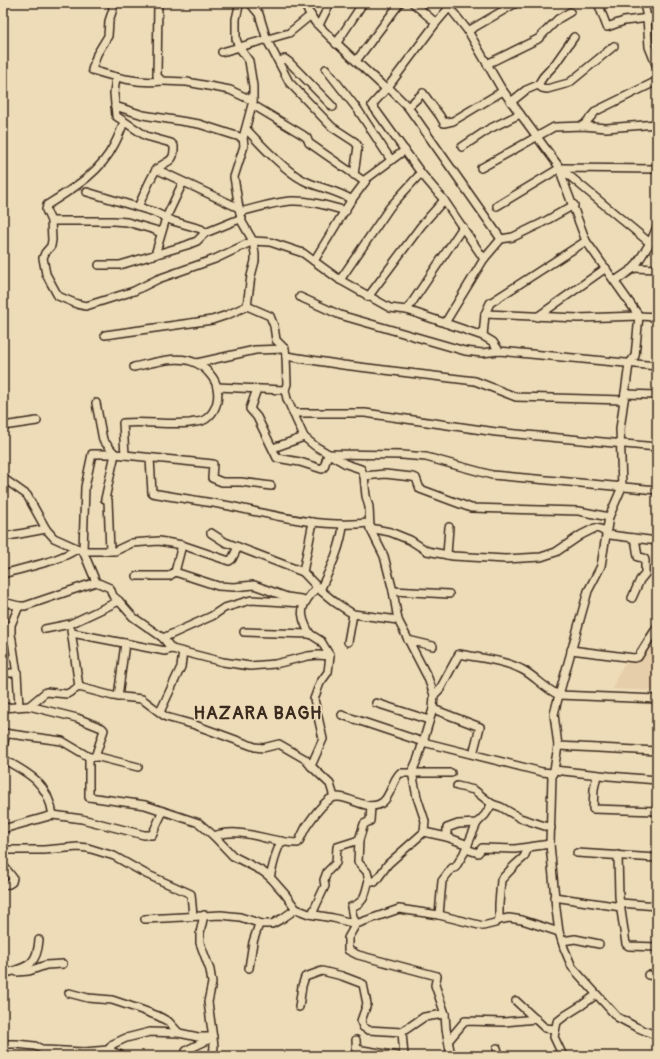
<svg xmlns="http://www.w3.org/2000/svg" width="660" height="1059" font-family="Pangolin,sans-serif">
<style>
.built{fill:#e7ceaa}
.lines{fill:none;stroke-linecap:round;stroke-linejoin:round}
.minor-casing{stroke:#3b2a1e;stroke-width:10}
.minor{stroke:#eedcb9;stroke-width:7}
.labels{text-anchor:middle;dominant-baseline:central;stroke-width:3;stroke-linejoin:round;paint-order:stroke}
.district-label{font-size:18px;font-weight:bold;letter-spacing:1px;fill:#3b2a1e;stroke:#eedcb9}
</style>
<rect width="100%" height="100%" fill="#eedcb9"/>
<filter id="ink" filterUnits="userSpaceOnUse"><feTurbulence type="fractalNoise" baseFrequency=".025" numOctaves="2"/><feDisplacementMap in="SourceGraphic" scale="8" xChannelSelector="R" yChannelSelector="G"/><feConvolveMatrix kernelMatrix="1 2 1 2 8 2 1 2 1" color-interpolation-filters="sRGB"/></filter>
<g filter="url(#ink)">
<path class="built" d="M657,629v62l-44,-2 4,-13 11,-17 9,1z"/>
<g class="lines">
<defs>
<g id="minor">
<path d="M112,3l1,6 -4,12 -1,15 -11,18 -5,16c22,7 47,14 70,11"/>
<path d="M158,3l-1,73 5,5 25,1 43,8 23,11"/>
<path d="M236,3l3,3 -3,13v20l3,8 10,14 4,25v15l-10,37 1,8 -10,31 5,31 3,14 11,19 2,13v7l-4,15 -4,30"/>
<path d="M250,3l9,11 8,26 22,42 43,45 23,15 3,4 -4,29"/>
<path d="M303,3l12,19 16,16 55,51"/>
<path d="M413,3l23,20"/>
<path d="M446,3l22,28 33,57 59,80 3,12 23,61 53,75 -4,40 -6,8 -9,65 2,58 -13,30 -8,49 -13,25 -29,104 -5,19 4,32 -4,24 -2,6 -2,68 6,65 3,23 5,16 8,19 45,50 19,10 19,8 2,4"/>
<path d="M453,3l-17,20 -48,64 -16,18 49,68 23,27 40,59"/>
<path d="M598,3l9,24 17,-6 33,-4"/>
<path d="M644,3l3,15 2,29 8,20"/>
<path d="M319,25l11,-22"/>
<path d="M468,31l48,-28"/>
<path d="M336,44l27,-41"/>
<path d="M222,52l67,-19 22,-18"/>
<path d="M279,61l6,-2 4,3 44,45"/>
<path d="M356,61l44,-58"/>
<path d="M487,64l51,-25 20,-20 12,-7"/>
<path d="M326,69l32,41 33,50"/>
<path d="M116,77l-2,16 2,23 30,20 25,7 3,3c1,18 -8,14 -17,23 -5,5 -15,30 -19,38"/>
<path d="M538,85l4,3 5,1 22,-6 45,-37"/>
<path d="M388,87l20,20 93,132"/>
<path d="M511,102l15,-12 12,-5 5,-8 12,-13 19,-27"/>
<path d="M253,105l50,30 4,3 2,5 56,39"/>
<path d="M115,106l28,9 56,9 44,14"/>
<path d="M408,107l15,-14 17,23 4,7 9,-2 50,-30"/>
<path d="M124,122c-3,8 -6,16 -10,23 -14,28 -42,44 -67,60l-1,5 5,11 1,19 -1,6 -6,7 -2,5 3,16 12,22 19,8 9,2 48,-15 24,-12 57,-20 38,-18 17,1 33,11 37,27 50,28 17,2 76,26 10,6 6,9"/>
<path d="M583,126l13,-15 61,-30"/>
<path d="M247,130c14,15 38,41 56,50 15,8 34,10 49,20"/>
<path d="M462,147l27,-18 31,-15"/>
<path d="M481,168l73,-41 29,-1 23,2 51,-4"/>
<path d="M560,168l90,75"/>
<path d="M156,169l83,39"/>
<path d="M87,192l67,20 19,9 28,8 4,4"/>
<path d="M497,206l63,-38 97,1"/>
<path d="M240,212c17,-4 34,-10 51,-11 19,-1 37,5 55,10"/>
<path d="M51,221h62l14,1 28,8 6,3"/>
<path d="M155,255l11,-37 17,-36"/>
<path d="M314,261l36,-59 15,-20 1,-3 39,-29"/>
<path d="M99,265h21l67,-20 10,-4 8,-8 37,-15"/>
<path d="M634,268l23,1"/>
<path d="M340,280l50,-73 31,-34"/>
<path d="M615,281l19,-13 16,-25 7,-16"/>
<path d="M300,297l40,18 125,36 17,2 17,-2 158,15"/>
<path d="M368,297l53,-71 23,-26"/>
<path d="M247,306l23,10 4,10 2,14 9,9 1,7 1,28 -2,6 2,9 17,38 11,9 31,18 15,5 3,7 2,20 3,11 1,21 14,28 9,35 5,29 30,58 6,17 -1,14 -15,49 -6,14 5,25 8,24 -1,11 -36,32 -13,18 -6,-2c-4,13 -3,22 -18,27l2,10 3,7"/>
<path d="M407,310l56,-83"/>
<path d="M485,314l93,4 61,-2 18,1"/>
<path d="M537,317l69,-49"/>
<path d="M445,323l39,-64 17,-20 12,-2 27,-13 34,-19"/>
<path d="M105,335l107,-15 15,-5 20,-9"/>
<path d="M483,336l2,-22 5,-11 96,-62"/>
<path d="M286,356l57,9 132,16 41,16 108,3"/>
<path d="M197,363l58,-13 30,-1"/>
<path d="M217,387l68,3"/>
<path d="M257,389l-7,20 7,8 20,41 23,4 22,7 2,-2 4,-13 74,1 24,2 66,18 165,15"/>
<path d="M625,394l32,1"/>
<path d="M96,403l7,37 12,14 -10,45 3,1 2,51"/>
<path d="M293,413h72l131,19 161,15"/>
<path d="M3,426l34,-5"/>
<path d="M273,448l31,-11"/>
<path d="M125,455l-2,-32c22,-2 44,2 67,0 3,-1 8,-1 12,-2 12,-5 18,-20 15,-33 -1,-9 -12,-21 -21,-25 -18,-9 -43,0 -62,4"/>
<path d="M150,458l2,35c26,5 52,8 78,13 45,10 93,22 139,17"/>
<path d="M364,476l21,-2 27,3 4,1 4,11 51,19 108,3 30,6"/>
<path d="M3,478l24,17 19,34 8,9 29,13 13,31 14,6 3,8 6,5 14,16 30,21 9,11 51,13 27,4 25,-2 33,-8 10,-1 12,1"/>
<path d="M370,528l20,4 20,8 17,11 26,5 52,3 36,-2 15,-5 25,-17 14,-7 5,1 10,6 47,6"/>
<path d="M211,533l14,9 78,30 17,18 16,13 17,11 45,6"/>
<path d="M3,537l43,-8"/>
<path d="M238,547l-6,12 -3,2 -47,-16 -23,-4 -27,2 -17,8h-32l2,-64 7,-33h23l98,10 -1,14 10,4h19l30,4"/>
<path d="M447,555l2,-28"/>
<path d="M175,572l43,14 16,1 20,-2 33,12 14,2"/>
<path d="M303,572l10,-50"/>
<path d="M3,574c25,-8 52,-11 74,-25"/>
<path d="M137,576h32l6,-4 7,-27"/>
<path d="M320,590c10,-21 21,-42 23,-65"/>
<path d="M393,591l56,3"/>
<path d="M632,598l8,-18 5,-6v-14l-1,-2 -6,-1 -2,-13 -3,-6"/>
<path d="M3,602l16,4h6l71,-24"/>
<path d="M19,606l-8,19v9l6,40 2,32"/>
<path d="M45,629l25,-5 49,-23"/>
<path d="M71,630l8,57"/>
<path d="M244,632l66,2 11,7 9,15 -2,16 -8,11 -6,16 9,40 -12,27 19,18 4,13"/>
<path d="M72,633l93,18 7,-2"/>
<path d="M310,634c-13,-22 -9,-29 7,-47"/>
<path d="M163,638l49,-22 12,-8 27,-8 52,3"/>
<path d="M408,640l25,6"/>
<path d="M3,641l9,-1"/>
<path d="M348,642l5,-28"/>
<path d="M571,650l63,8 4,-1 19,-30"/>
<path d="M3,673h14"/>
<path d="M434,695l6,-6 19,-35c21,4 45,6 64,16 13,7 22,19 36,25l98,4"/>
<path d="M118,697l7,-54"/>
<path d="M376,703l53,17"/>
<path d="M29,706l17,-14 21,2 12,-7 34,9 29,3 24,18 29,8 60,22 8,1 16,-4 26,15 6,7"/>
<path d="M3,708l26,-2 48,12 25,10 2,2 -9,27"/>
<path d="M433,709l47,18 -7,27"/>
<path d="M160,712l21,-45 2,-15"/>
<path d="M342,715l81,27 119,30 10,1"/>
<path d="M3,733l59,8 27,16h10l39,10"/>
<path d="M558,746l99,5"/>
<path d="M3,747l3,-14"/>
<path d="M89,757v40l56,8 54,18 15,13"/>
<path d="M3,759c26,14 45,24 50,56"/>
<path d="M554,770l55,6 48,4"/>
<path d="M451,773h-51c-8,8 -9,22 -17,29 -16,13 -38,-12 -53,-3 -9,6 -18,19 -24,28 -3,5 -5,11 -8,16 -30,0 -55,-17 -84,-7l19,20 29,15 8,6 15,17 11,15 13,5 24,4 23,6 43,-15 40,6 44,11 12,-3 4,-3 10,-2 13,2 37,12"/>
<path d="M597,775l-3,14 -1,20 64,2"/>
<path d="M457,786l17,4 18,14 9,3 19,11 31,10"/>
<path d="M3,829l50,-14 29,4 62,16h8l11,-24"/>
<path d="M424,832l23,5v-9l11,-4 19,-1 8,-8 7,-11"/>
<path d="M447,837l21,8"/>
<path d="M466,849l12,4 4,-5 33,1 35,-5"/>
<path d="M3,850h41l34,-3 10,1 26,8 32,18 45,20 2,22"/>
<path d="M577,853l80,5"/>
<path d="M618,855l1,42 7,47 3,2 28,1"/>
<path d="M3,865l10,13 -1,4 -3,2 -6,1"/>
<path d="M270,877l6,-23 5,-13"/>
<path d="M369,880l-2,-8 -9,-10 1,-22 5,-16 6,-3 1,-15"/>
<path d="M554,897l67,10"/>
<path d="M621,903l36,3"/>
<path d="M312,914l13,-28 -1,-6 3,-8 9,-9 1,-16 22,-7"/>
<path d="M204,915l-4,18v10l10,27 2,13 -4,19 6,44 -1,10"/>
<path d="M439,915l3,-34 10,-13h3l9,-15 13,-30"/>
<path d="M145,919l76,-4 19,2 22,7h10l11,-6 13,-9"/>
<path d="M499,920v-16l2,-24 14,-15 9,-8 4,-9"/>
<path d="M356,924l-8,14v12l10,5 79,21 -2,9 10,29 1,15 5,27"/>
<path d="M562,941l13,-2 24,5"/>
<path d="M249,968l4,-26 6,-18"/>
<path d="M17,972l12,-1 17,-6 17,-1"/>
<path d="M3,974c23,-7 34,-7 36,-34"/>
<path d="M648,975l9,1"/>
<path d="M69,993l19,5 24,2 27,9 19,7 11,6 10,11 19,4h15"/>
<path d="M516,1001l29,27 10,1"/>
<path d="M299,1007l3,-21 3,-9 17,-6 20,5 21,8 4,20 -6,17 2,6 5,3 34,2"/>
<path d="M356,1040l1,16"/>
<path d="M449,1040l16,-19 39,1 32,-3"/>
<path d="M3,1046l4,-2h9l19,2 9,4 40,2 24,-2 15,6"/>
<path d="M497,1048l2,8"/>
<path d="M356,1049l42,7"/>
<path d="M108,1050l5,-6 13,-6 24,-6 29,1"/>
<path d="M186,1056v-5l3,-2 23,-11"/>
<path d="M404,1056l-2,-24 22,-15 21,-3"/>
<path d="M563,1056l-9,-19 3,-15 9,-7 16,-10 14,-10"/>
</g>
</defs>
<use href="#minor" class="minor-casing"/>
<use href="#minor" class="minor"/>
</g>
</g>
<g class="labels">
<g class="district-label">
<text x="258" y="713">HAZARA BAGH</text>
</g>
</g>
<rect width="660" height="1059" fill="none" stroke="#eedcb9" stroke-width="16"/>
<rect x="8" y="8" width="644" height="1043" fill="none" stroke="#3b2a1e" stroke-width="1.5" filter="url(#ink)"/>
</svg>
